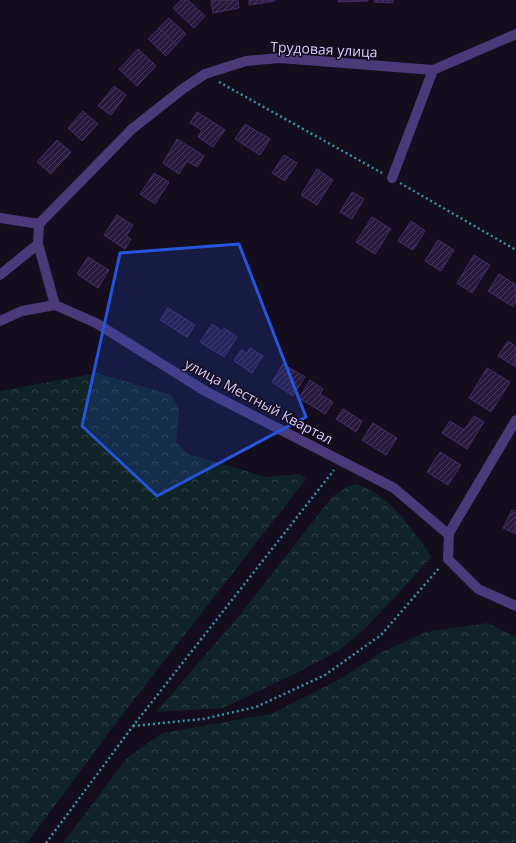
<svg xmlns="http://www.w3.org/2000/svg" width="516" height="843" font-family="'Open Sans',sans-serif">
<style>
.forest{fill:url(#forest-crowns)}
.building{fill:url(#building-hatch);stroke:#452d68}
.lines{fill:none;stroke-linecap:round;stroke-linejoin:round}
.path{stroke:#3398a9;stroke-width:2.5;stroke-dasharray:2 3;stroke-linecap:butt}
.minor{stroke:#4a3a7a;stroke-width:10}
.marked{fill:#2654da;fill-opacity:0.2;stroke:#2654da;stroke-width:3;stroke-linejoin:round}
.labels{text-anchor:middle;dominant-baseline:central;stroke-width:3;stroke-linejoin:round;paint-order:stroke}
.street-label{font-size:14px;fill:#dbcbfd;stroke:#130d1d}
</style>
<defs>
<pattern id="forest-crowns" width="20" height="18" patternUnits="userSpaceOnUse"><rect width="20" height="18" fill="#102327"/><path d="M2 6a3 3 0 1 1 6 0M12 15a3 3 0 1 1 6 0" fill="none" stroke="#324247"/></pattern>
<pattern id="building-hatch" width="6" height="6" patternUnits="userSpaceOnUse"><rect width="6" height="6" fill="#281a3d"/><path d="M-1 1l2-2M0 6l6-6M5 7l2-2" fill="none" stroke="#473a5a"/></pattern>
</defs>
<rect width="100%" height="100%" fill="#130d1d"/>
<g class="forest">
<path d="M97,373l74,22 8,14 -3,33 12,12 78,23 33,-3 7,5 -187,240 -92,124h-27v-452z"/>
<path d="M356,484c35,11 55,45 76,73l-68,73 -26,21 -41,22 -74,35 -67,4 83,-96 93,-119 15,-10z"/>
<path d="M488,623l28,14v206h-453l64,-85 35,-25 109,-19 69,-35 42,-27 44,-20z"/>
</g>
<g class="building">
<path d="M181,0h7l17,16 -11,12 -21,-20z"/>
<path d="M211,0h27l1,8 -26,5z"/>
<path d="M249,0h26v1l-26,4z"/>
<path d="M338,0h30v1l-30,1z"/>
<path d="M375,0h18v3l-19,-1z"/>
<path d="M169,18l17,16 -10,11 -17,-17z"/>
<path d="M159,28l17,17 -10,11 -18,-17z"/>
<path d="M138,49l18,17 -19,20 -18,-17z"/>
<path d="M114,86l12,9 -15,20 -13,-9z"/>
<path d="M83,111l15,13 -16,17 -14,-13z"/>
<path d="M197,112l28,18 -12,17 -15,-10 4,-7 -12,-7z"/>
<path d="M245,124l25,15 -10,16 -25,-16z"/>
<path d="M177,139l27,17 -7,11 -10,-6 -8,13 -16,-11z"/>
<path d="M57,140l14,12 -20,22 -14,-12z"/>
<path d="M284,155l13,8 -12,18 -13,-8z"/>
<path d="M317,169l16,11 -16,25 -16,-10z"/>
<path d="M154,173l15,9 -14,22 -15,-10z"/>
<path d="M352,192l12,7 -12,20 -12,-7z"/>
<path d="M117,215l16,10 -7,11 5,3 -6,10 -21,-14z"/>
<path d="M372,217l19,12 -16,25 -19,-12z"/>
<path d="M411,221l14,10 -12,19 -15,-9z"/>
<path d="M438,240l16,10 -13,21 -16,-10z"/>
<path d="M474,255l16,10 -18,28 -15,-10z"/>
<path d="M88,257l21,13 -11,18 -21,-14z"/>
<path d="M499,274l17,11v18l-3,4 -25,-16z"/>
<path d="M168,308l27,17 -8,12 -27,-17z"/>
<path d="M212,324l10,7 2,-3 13,9 -13,20 -24,-15z"/>
<path d="M508,341l8,6v20l-18,-11z"/>
<path d="M250,348l13,8 -11,17 -18,-12 7,-11 6,3z"/>
<path d="M283,364l22,13 -12,19 -21,-14z"/>
<path d="M487,368l23,14 -19,30 -22,-14z"/>
<path d="M310,380l13,9 -3,5 13,8 -8,12 -26,-16z"/>
<path d="M343,409l19,12 -6,11 -20,-13z"/>
<path d="M474,416l10,6 -17,27 -25,-16 8,-12 14,9z"/>
<path d="M373,423l24,15 -11,17 -24,-15z"/>
<path d="M440,452l21,13 -13,20 -21,-13z"/>
<path d="M512,510l4,2v22l-13,-6z"/>
</g>
<g class="lines">
<g class="path">
<path d="M219,82l163,91"/>
<path d="M400,183l116,67"/>
<path d="M133,726l70,-7 53,-12 69,-32 56,-40 59,-68"/>
<path d="M46,843l87,-117 201,-256"/>
</g>
<g class="minor">
<path d="M392,178l41,-108"/>
<path d="M0,218l39,6"/>
<path d="M39,224l93,-95 52,-41 21,-14 41,-13 34,-3 153,12 83,-36"/>
<path d="M38,244l17,61 41,18 109,68 189,97 55,47"/>
<path d="M0,275l38,-31 1,-20"/>
<path d="M0,321l22,-10 33,-6"/>
<path d="M516,420l-67,113 -1,26 30,30 38,17"/>
</g>
</g>
<path class="marked" d="M239,244l67,173 -149,79 -75,-70 38,-173z"/>
<g class="labels">
<g class="street-label">
<text transform="translate(324 49) rotate(3)">Трудовая улица</text>
<text transform="translate(259 401) rotate(28)">улица Местный Квартал</text>
</g>
</g>
</svg>
